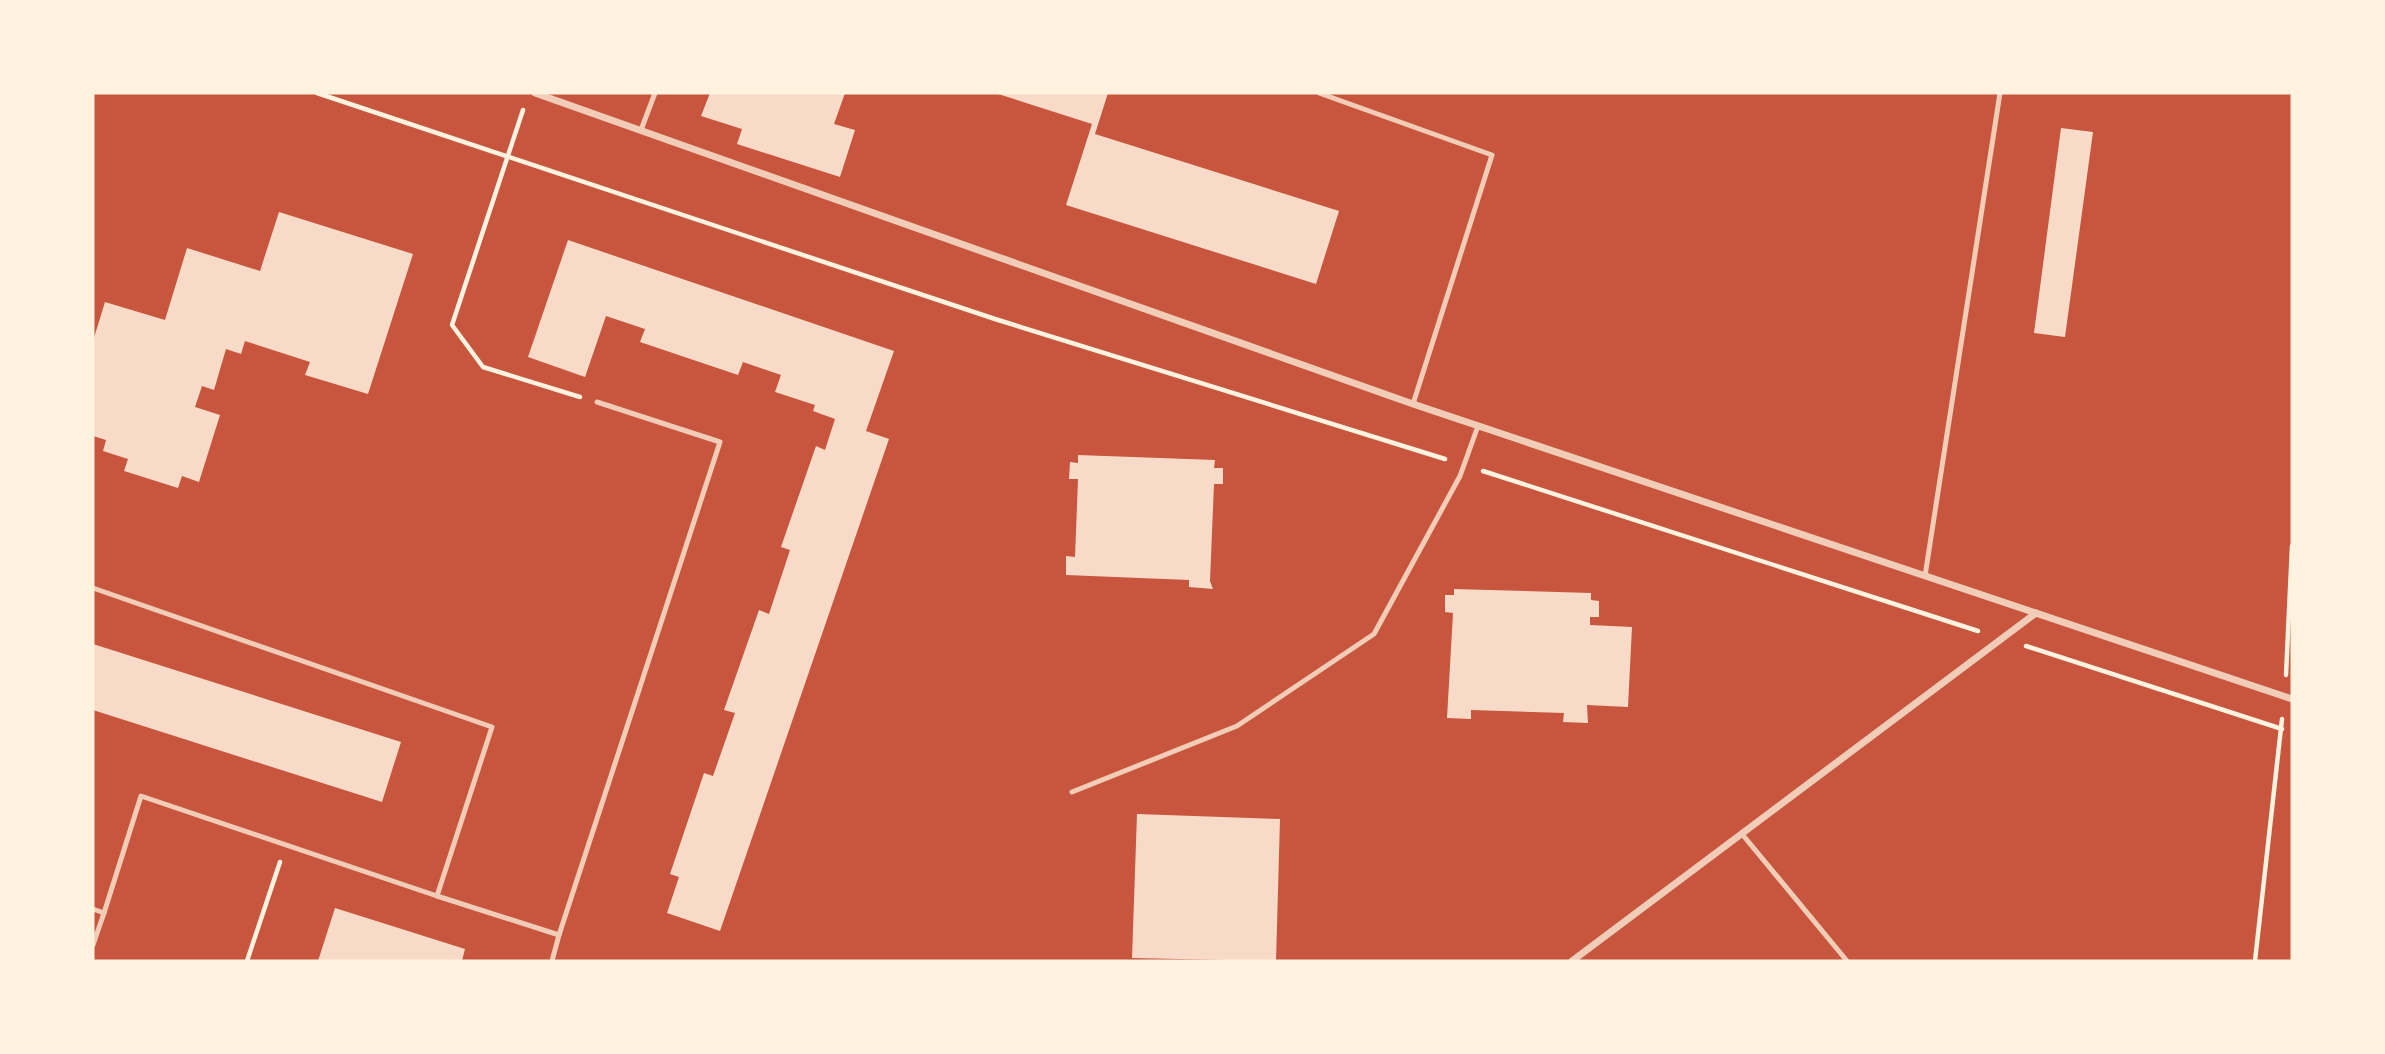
<svg xmlns="http://www.w3.org/2000/svg" width="2385" height="1054" font-family="'IBM Plex Sans',sans-serif">
<style>
.building{fill:#f7dbc8}
.lines{fill:none;stroke-linecap:round;stroke-linejoin:round}
.path{stroke:#fff3e0;stroke-width:4.5}
.service{stroke:#f1ccb7;stroke-width:5}
.minor{stroke:#f1ccb7;stroke-width:7}
</style>
<rect width="100%" height="100%" fill="#c8553d"/>
<g class="building">
<path d="M710,93h135l-11,31 21,6 -15,47 -103,-33 5,-15 -41,-13z"/>
<path d="M995,93h113l-13,41 244,77 -23,73 -250,-79 26,-81z"/>
<path d="M2061,128l32,4 -28,205 -31,-4z"/>
<path d="M279,212l134,42 -45,140 -63,-19 5,-13 -65,-21 -4,13 -15,-5 -12,41 -12,-4 -7,21 25,8 -21,67 -17,-6 -4,12 -54,-17 4,-12 -25,-8 3,-11 -13,-4v-95l12,-39 60,18 22,-72 73,23z"/>
<path d="M568,240l326,111 -28,80 23,8 -169,492 -53,-18 12,-36 -9,-3 34,-101 9,3 22,-63 -11,-3 35,-100 10,4 21,-64 -9,-3 35,-101 9,4 10,-31 -22,-8 2,-6 -40,-13 6,-17 -38,-13 -5,13 -98,-33 5,-13 -39,-13 -21,61 -57,-20z"/>
<path d="M1078,455l137,5 -1,8h9v16h-9l-4,97 3,8 -24,-2v-7l-123,-5v-19l9,1 3,-78h-9l1,-17 8,1z"/>
<path d="M1454,589l137,4v7l8,1v16h-9v8l42,2 -4,80 -41,-2 1,18 -25,-1 1,-9 -93,-3v9l-24,-1 6,-105 -8,-1v-17h9z"/>
<path d="M93,644l308,98 -19,60 -289,-92z"/>
<path d="M1137,814l143,5 -4,142 -144,-3z"/>
<path d="M335,908l130,41 -3,12h-144z"/>
</g>
<g class="lines">
<g class="path">
<path d="M317,93l678,226 450,140"/>
<path d="M523,110l-71,215 31,42 97,30"/>
<path d="M1483,471l495,160"/>
<path d="M2026,646l256,83"/>
<path d="M2286,675l6,-129"/>
<path d="M247,961l33,-99"/>
<path d="M2255,961l27,-242"/>
</g>
<g class="service">
<path d="M1319,93l173,62 -79,249"/>
<path d="M641,130l14,-37"/>
<path d="M1925,576l75,-483"/>
<path d="M93,588l399,139 -55,169 -296,-100 -37,117"/>
<path d="M1072,792l165,-66 137,-92 86,-158 18,-50"/>
<path d="M1742,834l105,127"/>
<path d="M437,896l122,39 161,-493 -123,-40"/>
<path d="M93,909l11,4 -11,32"/>
<path d="M552,961l7,-26"/>
</g>
<g class="minor">
<path d="M535,93l878,311 879,295"/>
<path d="M1572,961l464,-348"/>
</g>
</g>
<rect width="2385" height="1054" fill="none" stroke="#fff3e0" stroke-width="189"/>
</svg>
